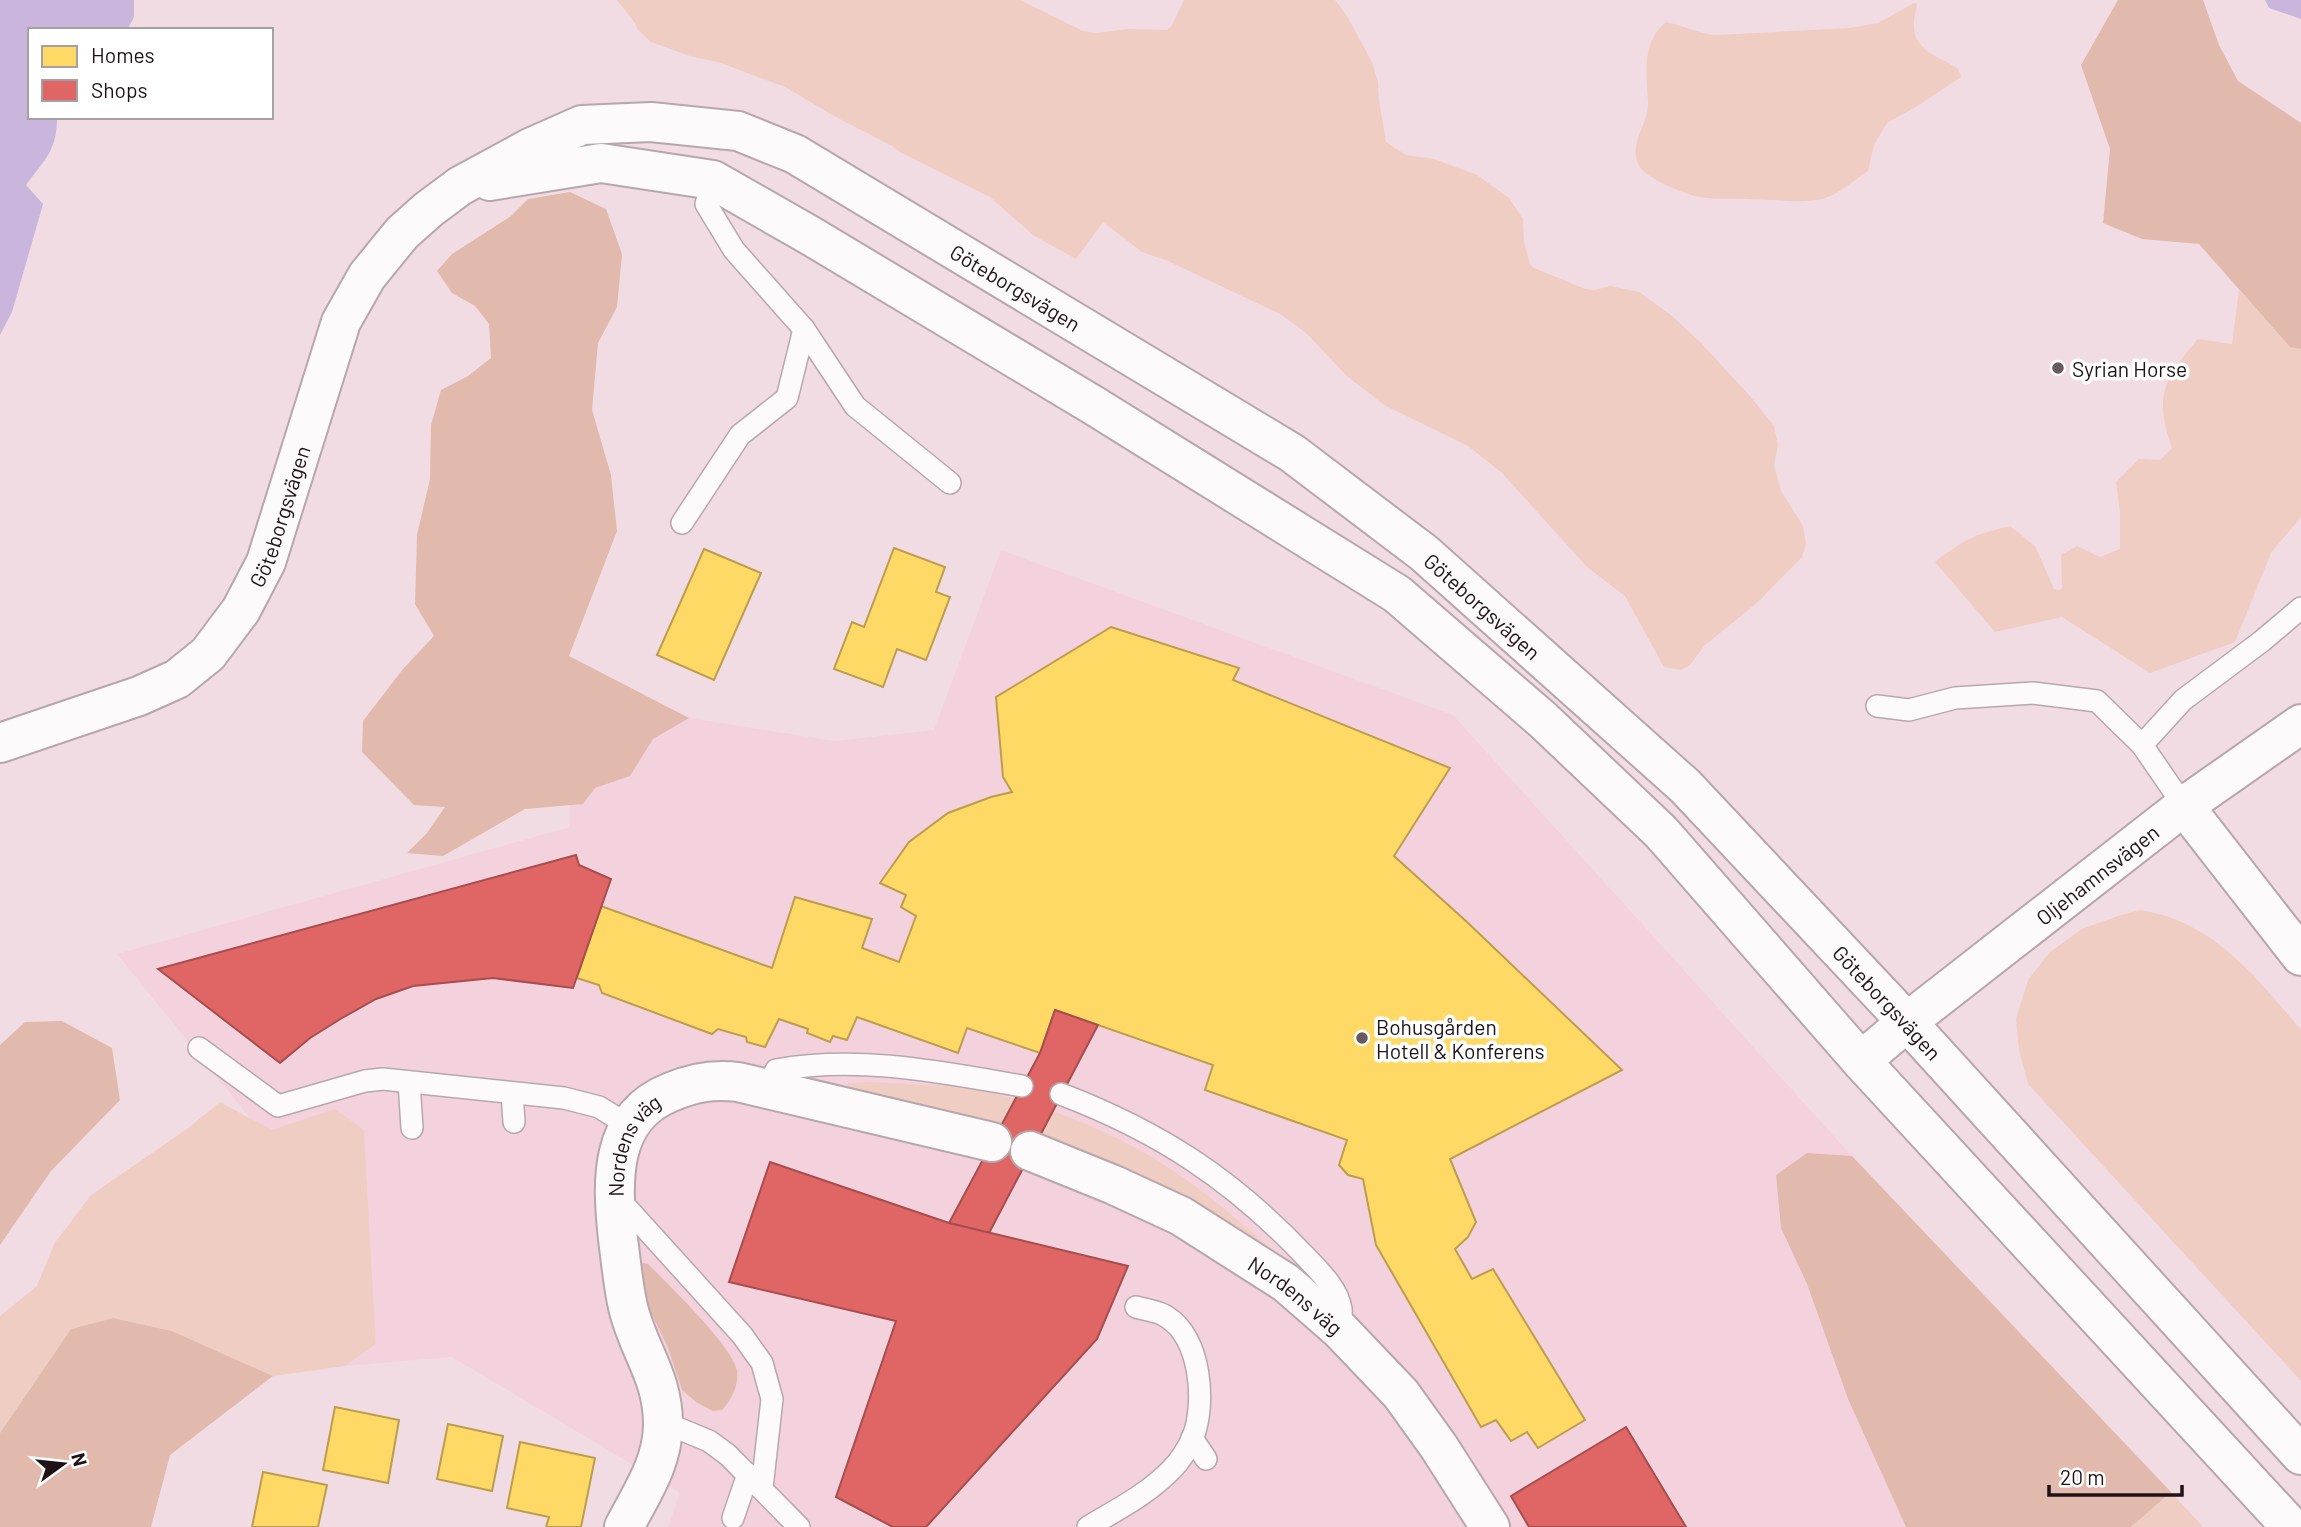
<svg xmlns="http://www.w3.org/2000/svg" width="2301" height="1527" font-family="Barlow,sans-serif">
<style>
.built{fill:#f4d2dd}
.green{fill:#efcdc3}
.forest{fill:#e1baad}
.water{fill:#cab5dc}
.homes{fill:#ffd966;stroke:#bc9d4e;stroke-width:2}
.shops{fill:#e06666;stroke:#a64d4e;stroke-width:2}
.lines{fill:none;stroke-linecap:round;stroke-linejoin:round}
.lane-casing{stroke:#b7a7ac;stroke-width:24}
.street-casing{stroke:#b7a7ac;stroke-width:42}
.secondary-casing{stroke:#b7a7ac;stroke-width:42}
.lane{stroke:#fdfafb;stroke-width:21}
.street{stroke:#fdfafb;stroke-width:38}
.secondary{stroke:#fdfafb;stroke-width:38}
.poi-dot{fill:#68595e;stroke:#fff;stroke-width:2.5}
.labels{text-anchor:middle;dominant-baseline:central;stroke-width:7;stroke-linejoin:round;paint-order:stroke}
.street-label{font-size:21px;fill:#1f1216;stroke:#fff}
.poi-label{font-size:21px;fill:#1f1216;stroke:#fff;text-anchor:start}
</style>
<rect width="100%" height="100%" fill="#f1dce3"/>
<path class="built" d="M1001,550l452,165 399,441 -45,-3 -26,75 26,56 41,115 58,128h-1238l12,-34 -228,-136 -107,9 31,-22 -10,-181 -91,-14 -158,-195 453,-127 -1,-171 120,62 146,23 99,-11z"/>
<g class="green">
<path d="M617,0h403l63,31 12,2 34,-4 38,1 4,-3 13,-27h151l12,16 25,46 6,20 1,19 7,41 20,13 28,4 43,16 32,23 14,21 1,23 6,22 4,4 51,21 9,1 16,-4 29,6 33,24 27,25 51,55 24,30 4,19 -4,20 7,26 22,35 3,18 -4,13 -44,45 -54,44 -14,19 -9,5 -17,-3 -39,-71 -38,-29 -85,-94 -34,-27 -84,-41 -37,-29 -41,-43 -24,-18 -114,-54 -26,-9 -39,-30 -27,37 -43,-24 -43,-38 -90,-45 -8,-6 -58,-30 -49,-29 -64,-24 -31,-7 -39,-14 -13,-12 -3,-7z"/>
<path d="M1914,3l3,1c0,6 -3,11 -3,17 -3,30 25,35 44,48l3,8 -42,28 -32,18 -13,22 -6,26c-14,9 -30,24 -46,28 -21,5 -51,0 -74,0 -15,-1 -32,1 -48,-2 -14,-2 -53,-18 -60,-30 -14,-23 10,-43 8,-66 -2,-27 -6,-60 18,-79 17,3 33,12 50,13l134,-7 28,-5z"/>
<path d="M2239,290l51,57 11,2v168l-30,36 -36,89 -85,31 -88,-56 -67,15 -60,-70c28,-22 40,-28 75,-36l25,20 19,43 5,1 3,-2 -1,-33 16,-9 23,11 20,-8v-37l-4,-30 23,-23 21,1 12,-12c-18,-52 -9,-68 26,-109l34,5z"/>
<path d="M2140,910c72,10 117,68 161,120v351l-273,-297 -9,-34 -3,-31 12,-39 22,-28 32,-23 36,-13z"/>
<path d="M871,1082c46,2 93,3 137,15 64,17 130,47 183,86 41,30 79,65 118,99l-303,-158 -159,-36 1,-5z"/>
<path d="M220,1102l52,28 63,-21 29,21 12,214 -31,22 -72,10 -101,-45 -59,-13 -42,11 -71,104v-117l37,-30 17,-42 37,-49 96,-66z"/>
<path d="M2171,1492l32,35h-72z"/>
</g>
<g class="forest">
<path d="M2118,0h85l16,45 19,36 63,42v226l-11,-2 -91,-103 -57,-5 -39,-16 7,-74 -29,-84z"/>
<path d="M570,192l36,17 16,45 -5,53 -19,36 -6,67 19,65 6,56 -48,125 120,62 -36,21 -23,37 -35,12 -12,16 -58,5 -82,47 -36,-3 20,-20 18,-26 -31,-2 -52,-53 1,-31 40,-52 31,-33 -19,-32 2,-69 13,-56 1,-54 10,-35 27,-14 23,-18 -2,-34 -14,-18 -23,-13 -15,-22 15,-17 59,-38 17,-17z"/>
<path d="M62,1021l50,27 8,52 -69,71 -51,74v-200l25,-23z"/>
<path d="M1807,1153l45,3 319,336 -40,35h-225l-58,-128 -41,-115 -26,-56 -5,-53z"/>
<path d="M640,1262l8,2c20,20 84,82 89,106 2,15 -5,29 -15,40l-9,1 -17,-9 -14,-12 -14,-42 -23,-48z"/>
<path d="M113,1318l59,13 101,45 -103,79 -19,72h-151v-94l71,-104z"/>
</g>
<g class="water">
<path d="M0,0h134v17l-7,13h-97v87h27c0,34 -12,42 -31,68l17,19 -31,108 -12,23z"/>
<path d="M2265,0h36v19l-32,-11z"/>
</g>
<g class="homes">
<path d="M894,548l51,19 -9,25 14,5 -24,63 -29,-11 -14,38 -49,-18 18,-47 12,5z"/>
<path d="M704,549l57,24 -47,107 -57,-25z"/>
<path d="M1111,627l128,41 -6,12 217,88 -56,88 73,66 155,148 -172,89 26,63 -8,15 -13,12 17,30 21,-10 92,151 -47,28 -11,-16 -16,9 -15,-21 -15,7 -105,-182 -13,-66 -15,-4 -9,-10 8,-25 -142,-50 8,-25 -158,-55 -15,43 -73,-25 -9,25 -101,-36 -10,23 -14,-4 -3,6 -23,-9 1,-4 -29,-10 -14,28 -18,-5 -1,-5 -28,-8 -6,5 -110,-41 -3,-8 -22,-7 24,-72 171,62 23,-71 77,22 -10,29 37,14 17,-46 -15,-9 5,-12 -26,-12 29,-41 39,-29 43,-16 21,-5 -9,-15 -7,-80z"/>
<path d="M335,1407l64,13 -11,63 -65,-13z"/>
<path d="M448,1424l55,12 -11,55 -55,-12z"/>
<path d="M520,1442l75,16 -14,69h-35l3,-10 -42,-9z"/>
<path d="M263,1472l64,13 -9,42h-66z"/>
</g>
<g class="shops">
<path d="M576,855l3,10 32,14 -38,109 -80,-10 -80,8 -37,13 -34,19 -32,20 -30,25 -122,-94z"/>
<path d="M1055,1010l43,15 -109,208 -40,-10 91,-170z"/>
<path d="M770,1162l179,61 179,43 -31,73 -171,188h-33l-57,-30 60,-176 -167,-39z"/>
<path d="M1626,1427l60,100h-157l-18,-31z"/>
</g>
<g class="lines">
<defs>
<g id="lane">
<path d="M713,180l-7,24 28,46 70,79 51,77 95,77"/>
<path d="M682,523l58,-88 47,-37 17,-69"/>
<path d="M1877,706l32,4 46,-12 78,-5 64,8 45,44 42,61"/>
<path d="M2142,745l41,-45 79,-59 39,-33"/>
<path d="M199,1048l79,58 87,-25 18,-2 181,19 35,9 29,18"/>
<path d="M409,1082l3,46"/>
<path d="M768,1089l8,-19c82,-15 165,2 246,16"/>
<path d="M512,1093l2,29"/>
<path d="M1061,1094c99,38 171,85 244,162 13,14 33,32 36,53 1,6 -1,15 -1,21"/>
<path d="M618,1198l124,137 20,28 10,36 -10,89"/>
<path d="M663,1422l46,19 19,14 71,72"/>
<path d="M1192,1438l14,21"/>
<path d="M733,1518l15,-44"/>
<path d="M1088,1527c30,-18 60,-33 84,-58 8,-8 17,-22 21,-32 13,-34 8,-99 -26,-120 -8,-6 -22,-7 -31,-10"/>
</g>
<g id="street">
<path d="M2184,806l117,-82"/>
<path id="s1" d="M1861,1061l46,-39 277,-216 117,150"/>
<path id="s2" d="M1030,1151l84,34 67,31 105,67 54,47 61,64 38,53 51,80"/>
<path id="s3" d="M624,1527c17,-33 39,-64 39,-103 0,-48 -25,-74 -35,-117 -5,-22 -7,-46 -10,-68 -6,-57 -10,-122 53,-147 23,-10 43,-13 67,-10l254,60"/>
</g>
<g id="secondary">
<path d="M490,181l111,-18 112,17 98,56 282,169 304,189 146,126 118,112 200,229 430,466"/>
<path id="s4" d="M0,743l139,-47 38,-17 31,-25 33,-44 25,-48 75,-240 26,-46 35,-43 27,-24 31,-23 70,-38 52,-23 69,-3 87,9 57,23 497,299 132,100 261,233 222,236 394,433"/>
</g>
</defs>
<use href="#lane" class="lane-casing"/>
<use href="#street" class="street-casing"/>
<use href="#secondary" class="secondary-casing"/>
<use href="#lane" class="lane"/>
<use href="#street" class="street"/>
<use href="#secondary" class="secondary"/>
</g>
<g class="poi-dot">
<circle cx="2058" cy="368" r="7"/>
<circle cx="1362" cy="1038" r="7"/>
</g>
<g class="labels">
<g class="street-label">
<text stroke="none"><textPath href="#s4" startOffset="1384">Göteborgsvägen</textPath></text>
<text stroke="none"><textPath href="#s4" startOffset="385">Göteborgsvägen</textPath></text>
<text stroke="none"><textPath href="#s4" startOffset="1951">Göteborgsvägen</textPath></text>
<text stroke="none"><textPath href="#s1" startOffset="301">Oljehamnsvägen</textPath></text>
<text stroke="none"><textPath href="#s4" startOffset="2518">Göteborgsvägen</textPath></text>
<text stroke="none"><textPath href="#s3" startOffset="402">Nordens väg</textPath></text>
<text stroke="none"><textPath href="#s2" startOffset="304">Nordens väg</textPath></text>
</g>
<g class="poi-label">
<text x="2072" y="368">Syrian Horse</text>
<text x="1376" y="1026">Bohusgården<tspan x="1376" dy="24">Hotell &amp; Konferens</tspan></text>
</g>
</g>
<rect x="28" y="28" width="245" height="91" fill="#ffffff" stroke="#a5a0a2" stroke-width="2"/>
<rect x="42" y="46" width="35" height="21" fill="#ffd966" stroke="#a5a0a2" stroke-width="2"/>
<text x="91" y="63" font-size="21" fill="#1f1216">Homes</text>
<rect x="42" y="80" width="35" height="21" fill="#e06666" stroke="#a5a0a2" stroke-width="2"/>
<text x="91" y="98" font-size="21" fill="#1f1216">Shops</text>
<g transform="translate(63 1464) rotate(75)" stroke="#ffffff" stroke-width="5" paint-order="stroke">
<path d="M0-5L12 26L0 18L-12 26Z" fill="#1f1216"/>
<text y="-10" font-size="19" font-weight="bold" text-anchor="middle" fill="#1f1216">N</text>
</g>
<path d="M2049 1485v10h133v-10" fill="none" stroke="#1f1216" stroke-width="3.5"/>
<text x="2060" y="1485" font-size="21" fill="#1f1216" stroke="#ffffff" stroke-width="5" paint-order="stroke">20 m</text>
</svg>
